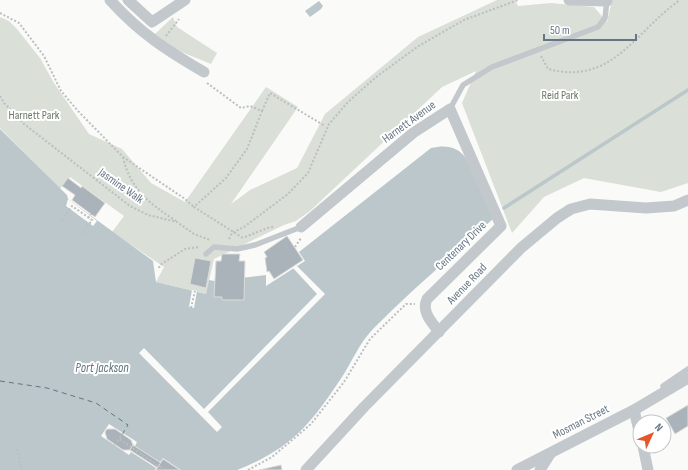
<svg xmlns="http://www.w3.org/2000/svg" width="688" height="470" font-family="'Sofia Sans Condensed',sans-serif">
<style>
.green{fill:#dadfd7}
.water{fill:#bbc7cb}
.pier{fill:#fafaf8}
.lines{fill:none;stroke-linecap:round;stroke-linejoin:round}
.stream{stroke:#bbc7cb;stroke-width:3.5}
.ferry{stroke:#60757c;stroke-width:1;stroke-dasharray:5 4;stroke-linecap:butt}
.building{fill:#aab3b9;stroke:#dcdcda}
.path{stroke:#bbbfc2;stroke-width:2;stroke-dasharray:2 2;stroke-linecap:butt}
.lane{stroke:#c3c8cc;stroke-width:5.5}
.street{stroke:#c3c8cc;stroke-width:11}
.labels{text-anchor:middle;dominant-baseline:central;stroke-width:4;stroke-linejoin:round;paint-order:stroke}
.park-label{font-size:12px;fill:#687a64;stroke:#fff}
.street-label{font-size:12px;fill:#657683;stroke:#fff}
.water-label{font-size:13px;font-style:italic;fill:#60757c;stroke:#fff}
</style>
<rect width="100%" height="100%" fill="#fafaf8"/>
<g class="green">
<path d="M497,0h18l3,6 33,-3 43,4 13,15 5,-22h76v183l-27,9 -77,-14 -40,19 -32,36 -50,-130 14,-32 -34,16 -132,124 -14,10 -12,4 -70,34 -8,35 -50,-12 8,-15 -52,-35 12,-16 -54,-39 -10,12 -60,-61v-111l9,4 8,8 23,29 14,25 35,51 33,15 29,34 34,19 81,-115 32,20 -67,97 19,-14 47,-22 28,-54 93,-77z"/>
<path d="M173,17l4,10 40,26 -6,11 -54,-22 -21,-22 19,14z"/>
</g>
<g class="water">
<path d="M319,1l4,5 -2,3 -11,8 -5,-6z"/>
<path d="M0,129l67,66 1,4 85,62 3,21 50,12 3,-14 5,1 52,-6v11l39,-25 -6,-9 132,-104c29,-7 37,10 47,33 5,12 11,25 16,37 -40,37 -83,72 -121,111 -15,16 -20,31 -31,48 -31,47 -51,72 -105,93h-237z"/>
</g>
<g class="pier">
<path d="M68,199l29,22 -4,5 -27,-20z"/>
<path d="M297,266l28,28 -117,118 14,15 -5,5 -78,-79 5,-5 60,61 113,-115 -24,-26z"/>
<path d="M192,290l5,1 -3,17 -5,-1z"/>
<path d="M109,424l28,18 -2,4 25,16 3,-4 18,12h-26l1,-2 -25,-16 -2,3 -28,-19z"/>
</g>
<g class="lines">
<path class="stream" d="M504,208l184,-118"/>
<path class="ferry" d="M0,381l47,7 49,15 32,22 -5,8"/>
</g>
<g class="building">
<path d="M68,178l13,10 1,-2 23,17 -10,14 -23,-17 3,-5 -13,-9z"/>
<path d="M287,236l16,24 -29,19 -5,-8 -2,1 -2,-14 2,-1 -3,-5z"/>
<path d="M222,254h18l-1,7h6l-1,39h-22v-3h-8l2,-36h5z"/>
<path d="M195,258l16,3 -5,27 -16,-4z"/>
<path d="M688,405v21l-13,8 -9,-16z"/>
<path d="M107,429h8l16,11 2,5 -3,5h-7l-16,-11 -2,-7z"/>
<path d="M133,445l28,18 -3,5 -28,-18z"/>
<path d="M163,459l17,11h-24z"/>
<path d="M281,465l1,5h-23z"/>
</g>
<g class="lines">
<g class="path">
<path d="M0,13l19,10 25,33 17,35 17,20 45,46 62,42 9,8"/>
<path d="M166,36l13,-17"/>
<path d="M541,56l7,13c65,17 87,-38 132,-69"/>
<path d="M207,83l34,25 9,-2 12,5 -15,38 -21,29 -32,29 49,31"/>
<path d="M0,96l4,7 20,21 106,82 18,9 29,7 17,12 16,6"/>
<path d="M262,111l8,-18 55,33"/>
<path d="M123,157c7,32 27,47 53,64"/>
<path d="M88,218l3,-4"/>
<path d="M62,220l10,-14 20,14 -11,15"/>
<path d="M245,237l25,-10h5"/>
<path d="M229,239l3,-6 12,-6 44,-33 20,-21 21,-49 19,-22 27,-24 42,-31 47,-27 54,-20"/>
<path d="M295,247l6,-9"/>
<path d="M159,268l1,-3 25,-16 15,-2"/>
<path d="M191,308l4,-17"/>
<path d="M123,433l-4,6 46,31"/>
<path d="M115,445l4,-6"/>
<path d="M17,449l5,21"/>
<path d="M248,470l24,-13 39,-33 33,-42 26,-43 36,-35h9"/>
</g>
<g class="lane">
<path d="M450,109l13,-24 29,-18 106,-40 7,-9 2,-18"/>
<path d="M206,254l8,-7 23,2 18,-4 46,-18"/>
<path d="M664,392l-1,-6 25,-17"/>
</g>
<g class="street">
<path d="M110,0c30,33 56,50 94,72"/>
<path d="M128,0l24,22 33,-22"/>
<path d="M569,0l38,1"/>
<path d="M301,227l112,-94 37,-24 51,117 -74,73c-6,13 5,23 12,33"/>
<path d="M634,410l6,25"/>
<path d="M643,446l5,24"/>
<path d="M306,470l58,-63 157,-159 36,-30 14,-9 19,-5 56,4 28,-2 14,-6"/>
<path d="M517,470l117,-60 54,-32"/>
<path d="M540,470l10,-16"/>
</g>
</g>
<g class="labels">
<g class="park-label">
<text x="560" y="95">Reid Park</text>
<text x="34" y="115">Harnett Park</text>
</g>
<g class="street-label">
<text transform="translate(409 122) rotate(-36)">Harnett Avenue</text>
<text transform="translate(121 186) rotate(35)">Jasmine Walk</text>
<text transform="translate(461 246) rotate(-44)">Centenary Drive</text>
<text transform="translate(467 284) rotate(-46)">Avenue Road</text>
<text transform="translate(581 422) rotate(-27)">Mosman Street</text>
</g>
<g class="water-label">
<text x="102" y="368">Port Jackson</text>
</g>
</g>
<g transform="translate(652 434) rotate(46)"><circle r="19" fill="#ffffff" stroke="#c1c8cd"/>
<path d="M0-3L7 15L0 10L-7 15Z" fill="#e4572e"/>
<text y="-6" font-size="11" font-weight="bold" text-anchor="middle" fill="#657683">N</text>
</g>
<path d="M544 34v6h92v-6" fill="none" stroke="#657683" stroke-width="2"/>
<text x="550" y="34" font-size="12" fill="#657683" stroke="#ffffff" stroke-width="3" paint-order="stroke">50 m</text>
</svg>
